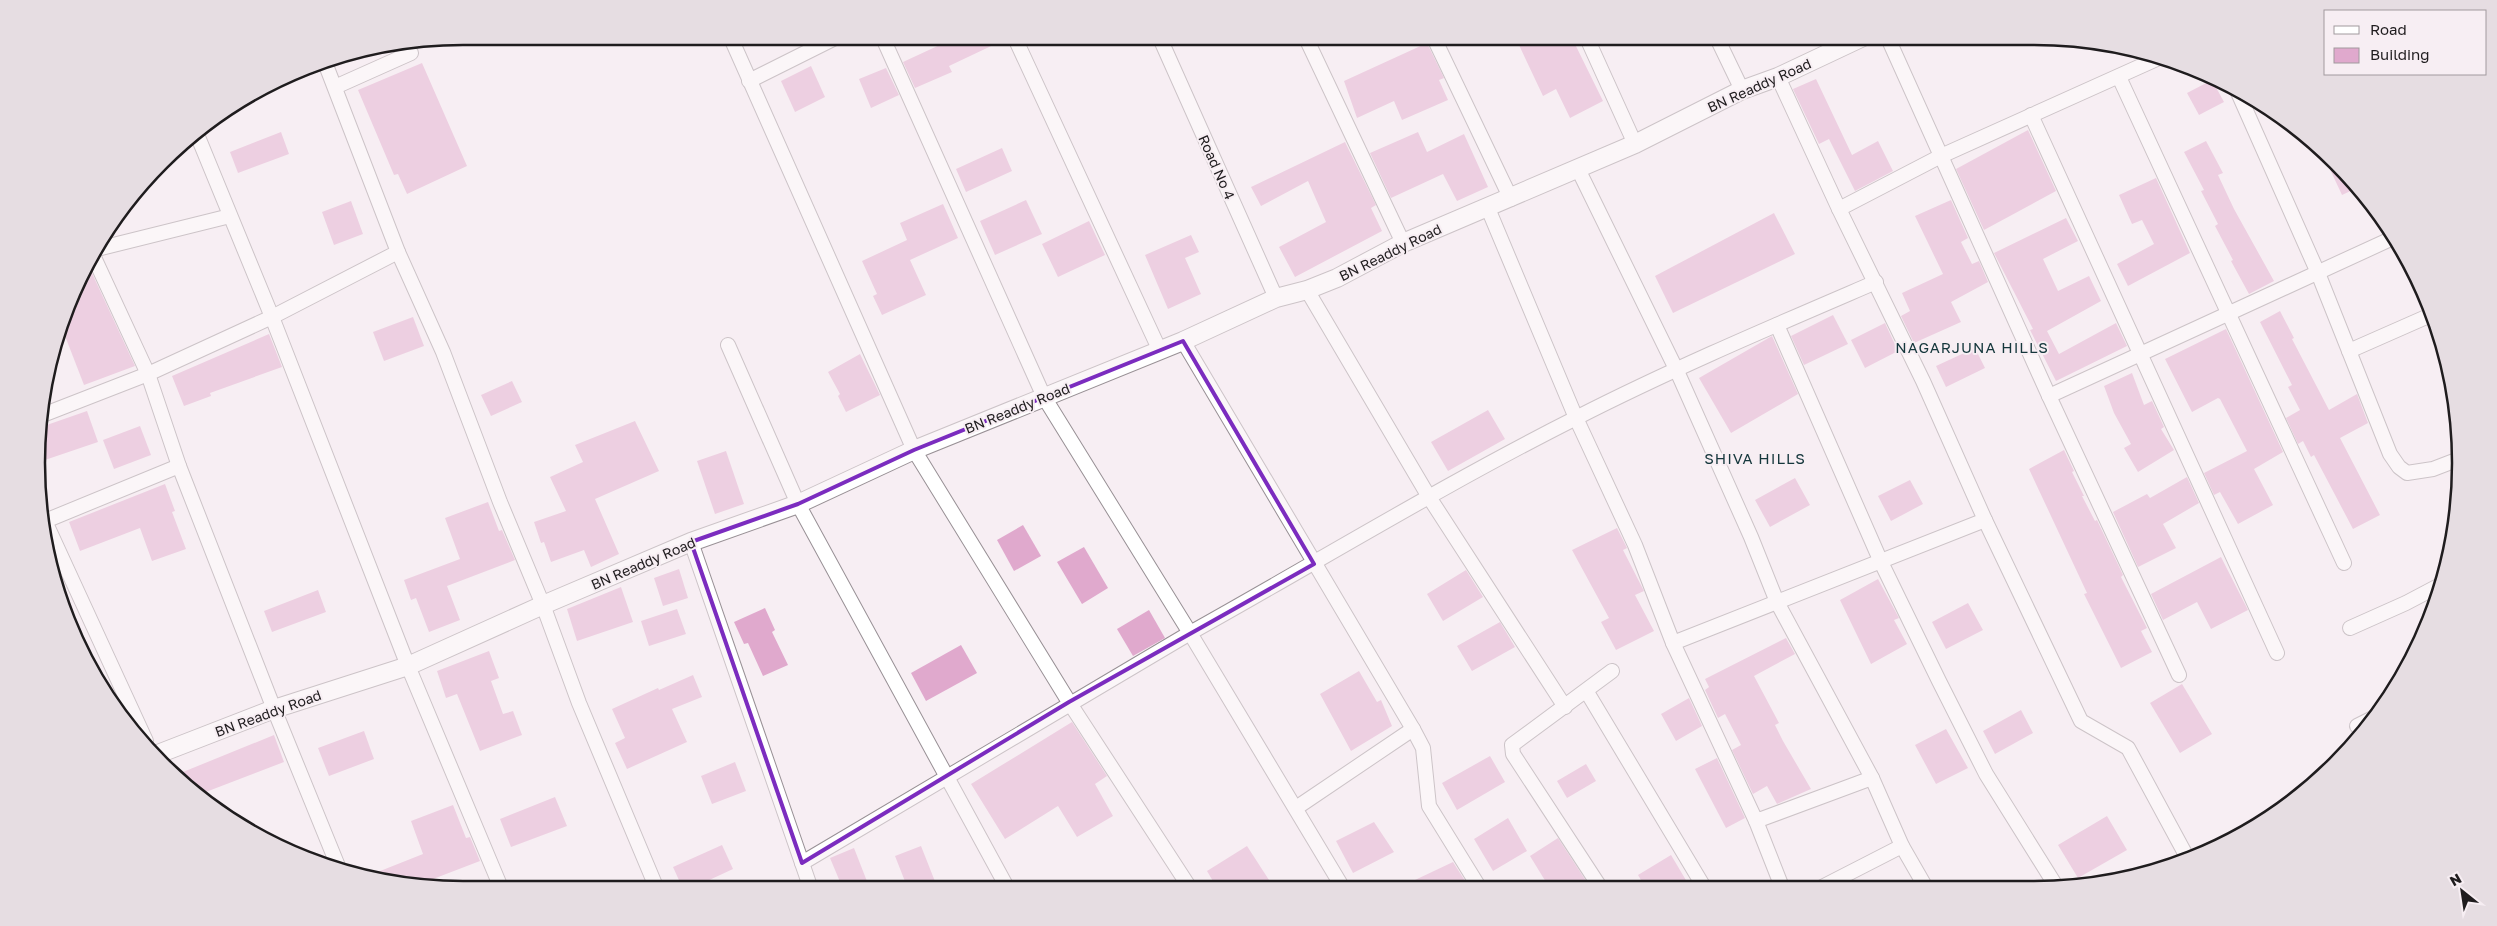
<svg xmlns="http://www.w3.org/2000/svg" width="2497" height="926" font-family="'Golos Text',sans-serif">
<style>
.building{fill:#e0a9cd}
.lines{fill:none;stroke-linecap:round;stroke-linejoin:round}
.minor-casing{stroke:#989095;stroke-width:16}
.tertiary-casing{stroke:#989095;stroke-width:20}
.minor{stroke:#fff;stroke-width:14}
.tertiary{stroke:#fff;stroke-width:18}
.marked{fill:none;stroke:#7b2cbf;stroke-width:4;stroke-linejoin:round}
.labels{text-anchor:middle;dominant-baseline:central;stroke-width:4;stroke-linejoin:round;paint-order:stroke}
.street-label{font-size:14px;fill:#1f1c1e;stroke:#f7eef3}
.neighbourhood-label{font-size:15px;letter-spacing:1px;fill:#15373c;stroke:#f7eef3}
.rim{fill:none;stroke:#1f1c1e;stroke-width:2.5}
</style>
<rect width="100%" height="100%" fill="#f7eef3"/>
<g class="building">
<path d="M959,36h46l1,3 -57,27 3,6 -37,16 -12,-26z"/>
<path d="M1538,36h33l32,65 -33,17 -14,-29 -13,7 -24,-51z"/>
<path d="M1427,43l17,35 -5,2 9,20 -46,20 -8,-19 -37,17 -13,-37z"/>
<path d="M422,63l45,103 -60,28 -9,-20 -4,1 -36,-85z"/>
<path d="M811,66l14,31 -30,15 -14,-31z"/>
<path d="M886,68l13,27 -28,13 -12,-29z"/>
<path d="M1816,79l36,76 26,-14 15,30 -38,20 -26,-52 -10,5 -26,-55z"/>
<path d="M2212,80l12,22 -25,13 -12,-22z"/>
<path d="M2028,130l28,61 -72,39 -28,-61z"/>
<path d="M281,132l8,22 -51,19 -8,-21z"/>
<path d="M1418,132l9,20 37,-18 24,53 -31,14 -14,-27 -52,24 -21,-45z"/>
<path d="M2206,141l17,32 -5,2 16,34 40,72 -25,13 -18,-33 2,-1 -18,-34 3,-2 -17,-33 3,-1 -20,-38z"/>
<path d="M1345,142l31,63 -5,3 11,23 -87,46 -16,-30 47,-25 -18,-41 -47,25 -10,-19z"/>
<path d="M1002,148l10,23 -46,21 -10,-23z"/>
<path d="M2321,150l34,32 4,5 -17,8z"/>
<path d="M2156,178l34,75 -62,33 -11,-22 37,-20 -12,-24 -10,4 -13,-29z"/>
<path d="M1026,200l16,34 -47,21 -15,-34z"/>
<path d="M1951,200l17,38 -7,4 11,22 7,-3 9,21 -37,20 10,20 -47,21 -13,-27 9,-5 -8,-18 41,-19 -28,-58z"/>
<path d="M351,201l12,33 -29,11 -12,-33z"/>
<path d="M943,204l15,34 -48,22 16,35 -44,20 -9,-19 4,-2 -15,-33 45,-21 -7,-17z"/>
<path d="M1774,213l21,41 -122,59 -18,-37z"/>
<path d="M2066,218l12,23 -35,18 15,32 31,-15 12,25 -54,30 12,23 57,-31 11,23 -71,35 -26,-51 3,-1 -39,-76z"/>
<path d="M1089,221l16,34 -47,22 -16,-33z"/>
<path d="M1191,235l8,17 -14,6 16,36 -33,15 -23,-54z"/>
<path d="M91,271l44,95 -51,19 -24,-62 22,-49z"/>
<path d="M2280,311l14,27 -2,1 37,71 28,-16 11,29 -28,15 40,77 -27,14 -39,-74 -3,2 -8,-16 -5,3 -12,-26 14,-8 -12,-23 4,-2 -32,-63z"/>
<path d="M1833,315l15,29 -44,21 -13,-29z"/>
<path d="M413,317l11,29 -40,15 -11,-29z"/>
<path d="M1885,323l13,28 -33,17 -14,-28z"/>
<path d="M2226,329l57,123 -29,17 19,36 -35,19 -18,-32 -6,3 -10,-22 43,-22 -27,-52 -2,-1 -26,14 -27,-53z"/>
<path d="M269,334l13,33 -72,26 1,3 -27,10 -12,-30z"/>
<path d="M1772,336l26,58 -67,39 -32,-55z"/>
<path d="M1975,348l10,20 -39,19 -10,-21z"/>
<path d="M860,354l20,41 -34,17 -8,-16 2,-2 -12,-22z"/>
<path d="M2132,373l12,32 8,-4 12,26 -3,2 13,21 -36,22 -14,-24 7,-4 -17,-31 -10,-27z"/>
<path d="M512,381l10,21 -31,14 -10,-21z"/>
<path d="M1488,410l17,29 -57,32 -17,-29z"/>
<path d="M87,411l11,31 -53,18 -4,-11v-22z"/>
<path d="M635,421l24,50 -64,28 24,55 -28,13 -7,-17 -33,12 -7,-20 -3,1 -7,-21 32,-11 -16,-34 33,-15 -8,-17z"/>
<path d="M140,426l11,29 -37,14 -11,-29z"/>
<path d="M2064,450l10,21 -2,1 12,24h-2l13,25 2,-1 26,55 -2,2 26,51 -6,3 11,21 -31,16 -37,-74 3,-1 -58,-124z"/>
<path d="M726,451l18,53 -29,10 -18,-53z"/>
<path d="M2187,477l12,26 -36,21 13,24 -38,19 -25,-55 34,-18 3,4z"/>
<path d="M1795,478l15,27 -40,22 -15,-27z"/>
<path d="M1910,480l13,24 -32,17 -13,-25z"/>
<path d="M165,484l10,27 -3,1 14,37 -34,12 -12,-33 -60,23 -11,-29z"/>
<path d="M488,502l11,29 3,-1 13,30 -68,26 13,34 -31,12 -13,-34 -5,2 -7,-20 56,-21 -15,-41z"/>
<path d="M1023,525l18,31 -27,15 -17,-31z"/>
<path d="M1617,528l10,20 -4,2 21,41 -9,4 19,36 -38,19 -15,-28 8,-4 -37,-68z"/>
<path d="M1084,547l24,41 -26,16 -25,-42z"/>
<path d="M2221,557l27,53 -37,19 -14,-27 -34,18 -12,-26z"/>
<path d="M679,569l9,29 -25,8 -9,-28z"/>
<path d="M1466,570l17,27 -40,24 -16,-27z"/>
<path d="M1878,579l21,39 -5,2 13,24 -36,20 -31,-64z"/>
<path d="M621,587l12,35 -56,19 -10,-32z"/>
<path d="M318,590l8,22 -54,20 -8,-21z"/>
<path d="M1968,603l15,27 -37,19 -14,-27z"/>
<path d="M765,608l10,22 -3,2 16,33 -25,11 -15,-33 -4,1 -10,-22z"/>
<path d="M677,609l9,25 -37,12 -8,-25z"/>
<path d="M1149,610l16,28 -32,18 -16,-27z"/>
<path d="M1500,622l15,25 -43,24 -15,-25z"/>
<path d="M1786,638l9,16 -41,22 25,47 -4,2 8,16 28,48 -34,15 -10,-18 -14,8 -21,-44 9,-5 -16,-31 -7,4 -13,-28 4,-3 -4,-8z"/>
<path d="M961,645l16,28 -51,28 -15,-28z"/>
<path d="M489,651l10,27 -8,3 12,33 10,-3 9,24 -42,16 -23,-57 -11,4 -9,-27z"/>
<path d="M1359,671l18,31 4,-2 11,26 -41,25 -31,-57z"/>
<path d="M693,675l9,22 -30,12 15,33 -60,27 -12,-26 10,-5 -13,-29 46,-21 1,2z"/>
<path d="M2182,684l30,50 -32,19 -30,-50z"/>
<path d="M1689,698l13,28 -26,15 -15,-27z"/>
<path d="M2021,710l12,23 -38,21 -12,-23z"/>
<path d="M1072,722l35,54 -12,8 18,32 -36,21 -19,-31 -53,33 -34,-55z"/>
<path d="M1946,729l22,39 -32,16 -21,-39z"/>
<path d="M364,731l10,28 -45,17 -11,-28z"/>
<path d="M274,735l10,27 -86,33 -20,-21z"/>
<path d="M1490,756l15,26 -48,28 -15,-27z"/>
<path d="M1717,758l28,60 -19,10 -31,-59z"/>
<path d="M735,762l11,29 -34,13 -11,-28z"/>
<path d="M1586,764l10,17 -29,17 -10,-17z"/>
<path d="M555,797l12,29 -56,21 -11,-28z"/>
<path d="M453,805l13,33 4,-1 10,24 -60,23 -55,-7 58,-23 -12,-33z"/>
<path d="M2107,816l20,34 -49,28 -20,-33z"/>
<path d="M1508,818l19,33 -34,20 -19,-32z"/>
<path d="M1374,822l20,30 -41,21 -17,-32z"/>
<path d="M1558,838l32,49h-41l-19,-31z"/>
<path d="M722,845l11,24 -43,20h-7l-10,-22z"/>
<path d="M921,846l17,43h-30l-13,-33z"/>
<path d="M1247,846l22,34 -13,8h-39l-10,-17z"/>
<path d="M854,848l16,41h-27l-13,-31z"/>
<path d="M1671,855l19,32h-45l-7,-12z"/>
<path d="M1453,862l16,25 -71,1z"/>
</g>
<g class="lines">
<defs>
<g id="minor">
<path d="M730,36l184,414 155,252 121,186"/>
<path d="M1014,36l146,315"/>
<path d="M1159,36l117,262"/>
<path d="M1305,36l98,207"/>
<path d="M1433,36l78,163"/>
<path d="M1586,36l49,108"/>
<path d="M1716,36l26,54"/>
<path d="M1887,36l162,360 130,279"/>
<path d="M1778,77l61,132 84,172 62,139 96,201 47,27 59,109"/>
<path d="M2119,77l225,486"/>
<path d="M749,81l90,-45"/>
<path d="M335,87l76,-34"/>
<path d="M2236,88l82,185 72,181 9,13 8,6 26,-4 26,-10"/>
<path d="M2031,115l246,538"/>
<path d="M196,132l76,185 136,349 94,224"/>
<path d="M1578,169l99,202 74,166 26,65 95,176 30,68 23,40"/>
<path d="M1487,206l89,212 59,127 38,98 83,178 116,-43"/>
<path d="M1839,209l102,-53 220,-99"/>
<path d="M93,250l137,-34"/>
<path d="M398,252l45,100 57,150 43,103 36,98 78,186"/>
<path d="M92,253l56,121 31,92 95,243 66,162"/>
<path d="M1307,290l122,207 136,210"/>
<path d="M1777,325l104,237 58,119 47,93 70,112"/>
<path d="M1183,341l230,388 10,19 6,58 50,81"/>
<path d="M728,345l70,159 210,385"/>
<path d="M2349,351l84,-37"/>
<path d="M2049,396l346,-159"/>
<path d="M40,416l108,-42 124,-57 126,-65 -74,-192"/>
<path d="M44,519l102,222"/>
<path d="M45,521l134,-55"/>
<path d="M691,542l120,347"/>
<path d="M2350,628l56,-25 36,-19"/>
<path d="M1673,643l312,-123"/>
<path d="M1587,692l117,195"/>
<path d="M2357,726l16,-8"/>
<path d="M1296,808l117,-79"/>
<path d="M1756,821l26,66"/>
<path d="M802,863l388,-230 -146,-236 -162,-361"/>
<path d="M1600,887l-87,-133 -1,-9 100,-74"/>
<path d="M1822,887l80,-41"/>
<path d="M1343,888l-153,-255c129,-72 255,-149 386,-215 98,-50 200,-93 300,-136"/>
</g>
<path id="tertiary" d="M158,754l116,-45 134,-43 135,-61 148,-63 107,-38 116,-54 269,-109 93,-43 31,-8 30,-12 66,-35 232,-99 107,-54 36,-13 87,-41"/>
</defs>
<use href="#minor" class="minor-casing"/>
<use href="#tertiary" class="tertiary-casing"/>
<use href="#minor" class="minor"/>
<use href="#tertiary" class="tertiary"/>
</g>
<path d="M0 0H2497V926H0ZM1183,341l131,223 -245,138 -267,161 -111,-321 107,-38 116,-54z" fill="#f7eef3" fill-opacity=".55" fill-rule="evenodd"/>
<path class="marked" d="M1183,341l131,223 -245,138 -267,161 -111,-321 107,-38 116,-54z"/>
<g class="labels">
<g class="street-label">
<text transform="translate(1759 85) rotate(-24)">BN Readdy Road</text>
<text transform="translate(1217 167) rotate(66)">Road No 4</text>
<text transform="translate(1390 252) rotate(-26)">BN Readdy Road</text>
<text transform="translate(1017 408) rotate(-22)">BN Readdy Road</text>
<text transform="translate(643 563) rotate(-23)">BN Readdy Road</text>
<text transform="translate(268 713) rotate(-20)">BN Readdy Road</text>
</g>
<g class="neighbourhood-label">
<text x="1972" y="347">NAGARJUNA HILLS</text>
<text x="1755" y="458">SHIVA HILLS</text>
</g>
</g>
<path d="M0 0H2497V926H0ZM463 45H2034A418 418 0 0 1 2452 463V463A418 418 0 0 1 2034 881H463A418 418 0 0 1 45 463V463A418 418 0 0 1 463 45Z" fill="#e6dde2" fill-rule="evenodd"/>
<path class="rim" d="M463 45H2034A418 418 0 0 1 2452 463V463A418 418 0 0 1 2034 881H463A418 418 0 0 1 45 463V463A418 418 0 0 1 463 45Z"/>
<rect x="2324" y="10" width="162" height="65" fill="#f7eef3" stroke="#a19a9e"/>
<rect x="2334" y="26" width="25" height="8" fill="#ffffff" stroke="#a19a9e"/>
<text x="2370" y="35" font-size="15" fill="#1f1c1e">Road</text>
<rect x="2334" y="48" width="25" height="15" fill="#e0a9cd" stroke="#a19a9e"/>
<text x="2370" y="60" font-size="15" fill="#1f1c1e">Building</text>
<g transform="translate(2462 891) rotate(330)" stroke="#f7eef3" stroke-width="4" paint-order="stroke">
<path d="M0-4L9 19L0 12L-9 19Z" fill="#1f1c1e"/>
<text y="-8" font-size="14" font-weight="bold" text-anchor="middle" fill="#1f1c1e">N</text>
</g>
</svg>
